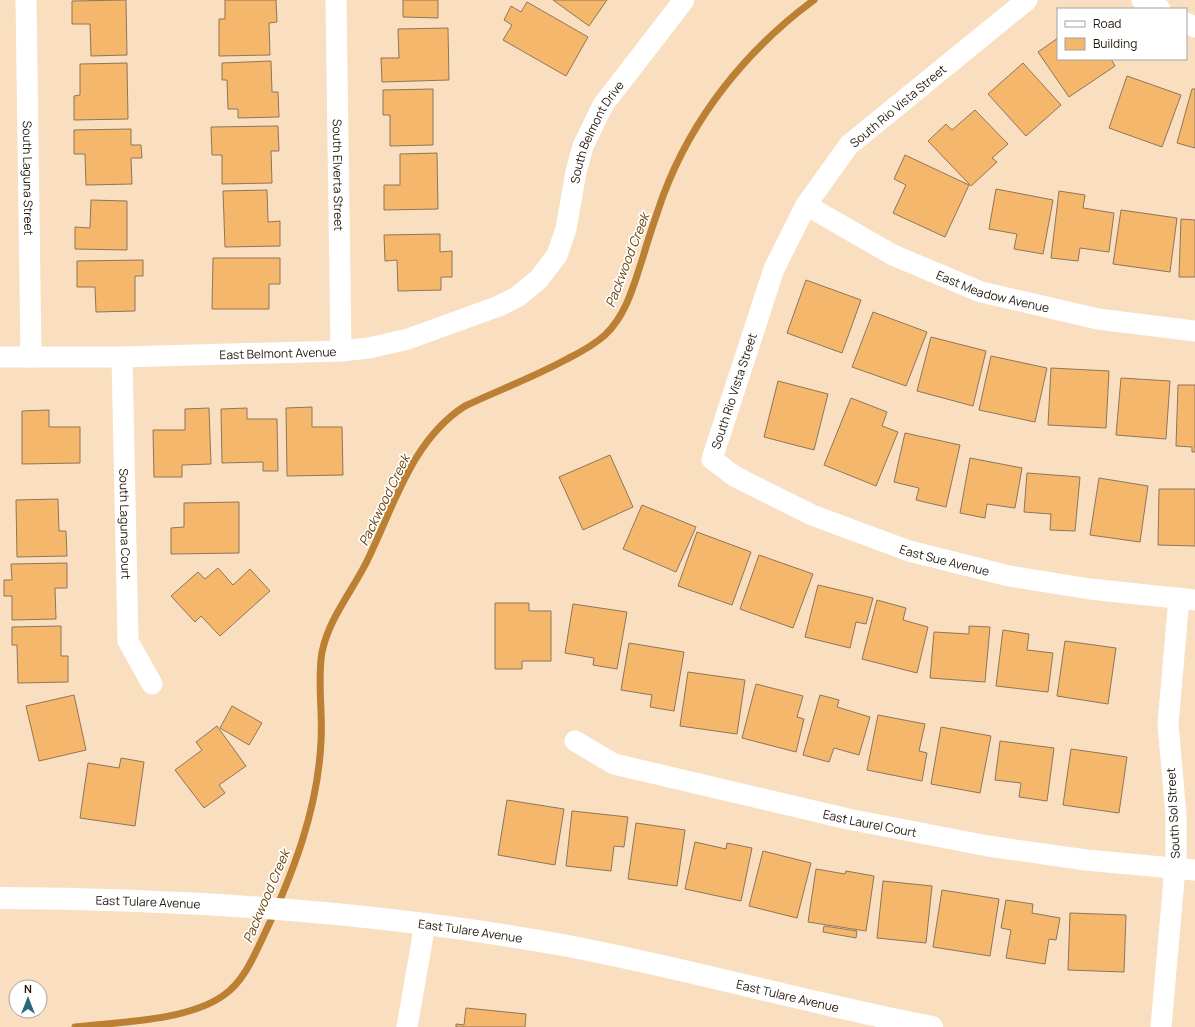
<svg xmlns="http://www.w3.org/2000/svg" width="1195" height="1027" font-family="Manrope,sans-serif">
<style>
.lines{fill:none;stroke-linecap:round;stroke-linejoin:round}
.stream{stroke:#bb8033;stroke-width:7}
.building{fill:#f5b76c;stroke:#8e765a}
.street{stroke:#fff;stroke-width:21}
.secondary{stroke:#fff;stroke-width:22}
.labels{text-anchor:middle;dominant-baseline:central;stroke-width:3.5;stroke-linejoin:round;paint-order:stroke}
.street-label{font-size:12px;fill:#21170c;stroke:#fff}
.water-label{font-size:13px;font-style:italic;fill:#6a4204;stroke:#fff}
</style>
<rect width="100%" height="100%" fill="#f9dec0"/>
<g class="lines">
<path class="stream" d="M75,1027c44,-5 113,-6 149,-32 20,-14 30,-39 40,-60 29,-61 54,-126 57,-194 2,-29 -4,-60 1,-89 7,-33 28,-58 43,-87 28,-55 45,-124 100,-159 34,-16 69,-29 102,-47 14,-7 27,-14 38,-24 22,-21 29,-51 38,-78 6,-21 13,-41 20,-61 29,-78 83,-146 151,-196"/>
</g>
<g class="building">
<path d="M126,0l1,55 -36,1 -1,-32h-18v-23z"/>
<path d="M225,0h51l1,22 -8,1 1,32 -51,1v-37h6z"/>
<path d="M403,0h35v18l-35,-1z"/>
<path d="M553,0h54l-18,26z"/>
<path d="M527,2l61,35 -22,39 -63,-36 9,-15 -8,-5 7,-14 10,6z"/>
<path d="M448,28l1,52 -67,2 -1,-24h18l-1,-29z"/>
<path d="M1058,38v21h53l4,7 -46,31 -31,-45z"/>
<path d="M271,61l1,31h6l1,25 -41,1v-9h-10l-1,-29h-5v-17z"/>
<path d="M127,63l1,56 -54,1v-24l6,-1v-31z"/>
<path d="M1023,63l38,42 -35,31 -38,-42z"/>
<path d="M1127,76l54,19 -19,52 -53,-19z"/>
<path d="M433,89v56l-43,1v-31h-7v-25z"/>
<path d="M1192,89h3v59l-18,-5z"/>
<path d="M975,110l33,34 -16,14 5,4 -26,24 -43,-45 18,-17 6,6z"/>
<path d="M278,126l1,25h-8l1,32 -50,1v-29h-10l-1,-28z"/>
<path d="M131,129v16h10l1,13h-11l1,26 -46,1 -1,-31h-11v-24z"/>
<path d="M437,153l1,56 -54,1v-25h16v-31z"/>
<path d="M905,155l64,30 -24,52 -52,-24 13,-28 -12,-6z"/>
<path d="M996,189l57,11 -10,54 -29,-5 3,-15 -28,-5z"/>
<path d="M267,190l1,32 12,-1v25l-55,1 -2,-56z"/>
<path d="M1059,191l26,4 -2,13 31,5 -5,39 -29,-4 -2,13 -27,-3z"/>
<path d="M91,200l36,1v49l-52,-1v-22l15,1z"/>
<path d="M1121,210l56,8 -7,54 -57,-8z"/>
<path d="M1181,219l14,1v57h-16z"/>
<path d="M440,234v18l12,-1v26h-11v13l-43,1 -1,-31 -12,1 -1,-26z"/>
<path d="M213,258h67v26h-11v25h-57z"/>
<path d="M143,260v16h-8v35l-39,1 -1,-25h-18v-26z"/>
<path d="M806,280l55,20 -19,53 -55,-20z"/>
<path d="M873,312l54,20 -21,54 -54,-19z"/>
<path d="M931,337l55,14 -13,55 -56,-15z"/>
<path d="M991,356l56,12 -12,54 -56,-12z"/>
<path d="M1051,368l58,3 -3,57 -58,-3z"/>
<path d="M1121,378l49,3 -4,58 -50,-4z"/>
<path d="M778,381l50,13 -14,56 -50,-13z"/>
<path d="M1178,385h17v67h-3v-5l-16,-1z"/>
<path d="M851,398l36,14 -5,14 16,6 -22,54 -52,-21z"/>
<path d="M312,407v20h30l1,48 -56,1 -1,-68z"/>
<path d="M209,408l2,56 -29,1v12h-28l-1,-47h32v-21z"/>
<path d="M247,408v11h30l1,52h-15v-9l-41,1 -1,-54z"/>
<path d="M49,410v17h31v36l-58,1v-53z"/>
<path d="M905,433l55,12 -14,62 -30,-7 3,-12 -25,-6z"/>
<path d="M610,455l23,52 -50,23 -24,-53z"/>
<path d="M970,458l52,10 -7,40 -28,-4 -2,14 -25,-5z"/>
<path d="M1027,473l53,4 -5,54 -25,-1 1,-16 -27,-2z"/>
<path d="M1099,478l49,8 -8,56 -50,-7z"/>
<path d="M1159,489h36v57l-37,-1z"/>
<path d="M58,499l1,32h7l1,25 -50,1 -1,-57z"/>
<path d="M239,502v51l-68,1v-26l13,-1v-24z"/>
<path d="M642,505l54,22 -20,45 -53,-23z"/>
<path d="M697,532l54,20 -19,53 -54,-19z"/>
<path d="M759,555l54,19 -20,54 -53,-19z"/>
<path d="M67,563v25h-12l1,31 -44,1v-24h-8v-16h8l-1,-16z"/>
<path d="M218,568l15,17 17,-16 20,22 -50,45 -19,-20 -6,6 -24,-26 27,-24 7,7z"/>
<path d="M818,585l55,13 -7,26 -10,-2 -6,26 -45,-11z"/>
<path d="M877,600l29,8 -3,12 25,7 -11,46 -55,-14z"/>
<path d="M495,603h34v8h22v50h-29v8h-27z"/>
<path d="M573,604l54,8 -10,57 -24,-4 1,-7 -29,-5z"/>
<path d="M61,626v30h7v26l-50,1 -1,-38h-5v-18z"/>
<path d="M969,626l21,1 -5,55 -55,-4 4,-46 35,2z"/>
<path d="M1003,630l26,4 -2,16 26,3 -5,39 -52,-6z"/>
<path d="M1065,641l51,7 -8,56 -51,-8z"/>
<path d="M629,643l55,9 -10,59 -24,-4 2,-12 -31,-5z"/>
<path d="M688,672l57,8 -8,54 -57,-8z"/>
<path d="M756,684l47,12 -6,21 7,2 -8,33 -54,-14z"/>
<path d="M74,695l12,55 -47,11 -13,-55z"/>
<path d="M820,695l19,5 -2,7 33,10 -11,38 -25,-7 -5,14 -26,-7z"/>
<path d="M232,706l30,17 -13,22 -29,-17z"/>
<path d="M878,715l47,9 -6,27 8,2 -5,28 -55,-11z"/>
<path d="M217,726l29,40 -27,19 6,8 -21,15 -29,-38 27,-20 -6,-8z"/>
<path d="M941,727l50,9 -11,57 -49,-9z"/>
<path d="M1000,741l54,7 -7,53 -28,-4 2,-14 -26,-3z"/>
<path d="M1071,749l56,8 -8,56 -56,-8z"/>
<path d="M121,758l23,4 -9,64 -55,-8 8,-55 31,5z"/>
<path d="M507,800l57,9 -9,56 -57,-10z"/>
<path d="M572,811l56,6 -4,30 -10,-1 -3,25 -45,-5z"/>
<path d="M636,823l49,7 -8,56 -49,-7z"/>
<path d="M695,842l31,7 1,-6 25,5 -11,53 -56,-12z"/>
<path d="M763,851l48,12 -14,55 -48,-12z"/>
<path d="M816,869l29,5 1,-3 28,5 -8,55 -58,-9z"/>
<path d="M883,881l49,5 -6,57 -49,-5z"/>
<path d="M942,890l57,9 -9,57 -57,-9z"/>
<path d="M1006,900l27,4 -1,9 28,5 -4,22 -7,-1 -4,25 -39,-6 5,-28 -10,-2z"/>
<path d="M1070,913l56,2 -2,57 -56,-2z"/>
<path d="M824,926l33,5 -1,7 -33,-6z"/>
<path d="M466,1008l60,6 -1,13h-69v-3l8,1z"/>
</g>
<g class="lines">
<g class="street">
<path id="s1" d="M26,0l5,357"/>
<path id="s2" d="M336,0l5,351"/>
<path id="s3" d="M1027,0l-178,145 -43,60 -32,64 -62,190 22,17 78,39 97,36 100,25 81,13 105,11"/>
<path d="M1142,0l18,9"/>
<path d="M1186,23l9,4"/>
<path id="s4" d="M806,205l87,50 88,37 117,27 97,12"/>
<path id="s5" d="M0,357h122l219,-6 28,-3 39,-9 91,-33 18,-9 22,-18 18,-24 9,-26 10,-57 7,-26 20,-41 81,-105"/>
<path id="s6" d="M122,357l6,284 24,43"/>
<path id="s7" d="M575,741l39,23 234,55 140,27 98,14 109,10"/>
<path d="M407,1027l18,-103"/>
<path d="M1161,1027l15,-170v-42l-8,-91 11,-126"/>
</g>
<path class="secondary" id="s8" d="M0,898c188,1 372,13 557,46 126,23 249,59 375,83"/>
</g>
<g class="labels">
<g class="street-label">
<text transform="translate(898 106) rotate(-40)">South Rio Vista Street</text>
<text stroke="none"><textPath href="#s5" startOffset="715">South Belmont Drive</textPath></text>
<text stroke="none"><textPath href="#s2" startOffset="175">South Elverta Street</textPath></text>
<text stroke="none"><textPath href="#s1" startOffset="178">South Laguna Street</textPath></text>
<text stroke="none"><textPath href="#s4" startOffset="207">East Meadow Avenue</textPath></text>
<text stroke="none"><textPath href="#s5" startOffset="278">East Belmont Avenue</textPath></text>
<text transform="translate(734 391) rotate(-72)">South Rio Vista Street</text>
<text stroke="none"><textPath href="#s6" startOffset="167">South Laguna Court</textPath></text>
<text stroke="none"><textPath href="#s3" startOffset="830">East Sue Avenue</textPath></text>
<text transform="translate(1173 813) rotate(-93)">South Sol Street</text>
<text stroke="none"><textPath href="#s7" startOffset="308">East Laurel Court</textPath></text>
<text stroke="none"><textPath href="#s8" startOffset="148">East Tulare Avenue</textPath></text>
<text stroke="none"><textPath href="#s8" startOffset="472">East Tulare Avenue</textPath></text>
<text stroke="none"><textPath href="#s8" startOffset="796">East Tulare Avenue</textPath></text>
</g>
<g class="water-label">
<text transform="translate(627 260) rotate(-69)">Packwood Creek</text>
<text transform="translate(384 500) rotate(-64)">Packwood Creek</text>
<text transform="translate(266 896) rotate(-67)">Packwood Creek</text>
</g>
</g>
<rect x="1057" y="8" width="130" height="52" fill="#ffffff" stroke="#a6a29e"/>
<rect x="1065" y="21" width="20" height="6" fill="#ffffff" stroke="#a6a29e"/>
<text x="1093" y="28" font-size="12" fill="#21170c">Road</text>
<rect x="1065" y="38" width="20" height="12" fill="#f5b76c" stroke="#a6a29e"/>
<text x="1093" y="48" font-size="12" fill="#21170c">Building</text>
<g transform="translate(28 999)"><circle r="19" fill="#ffffff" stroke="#a6a29e"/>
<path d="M0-3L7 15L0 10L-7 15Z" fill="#26687b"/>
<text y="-6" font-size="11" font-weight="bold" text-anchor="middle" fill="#21170c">N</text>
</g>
</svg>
